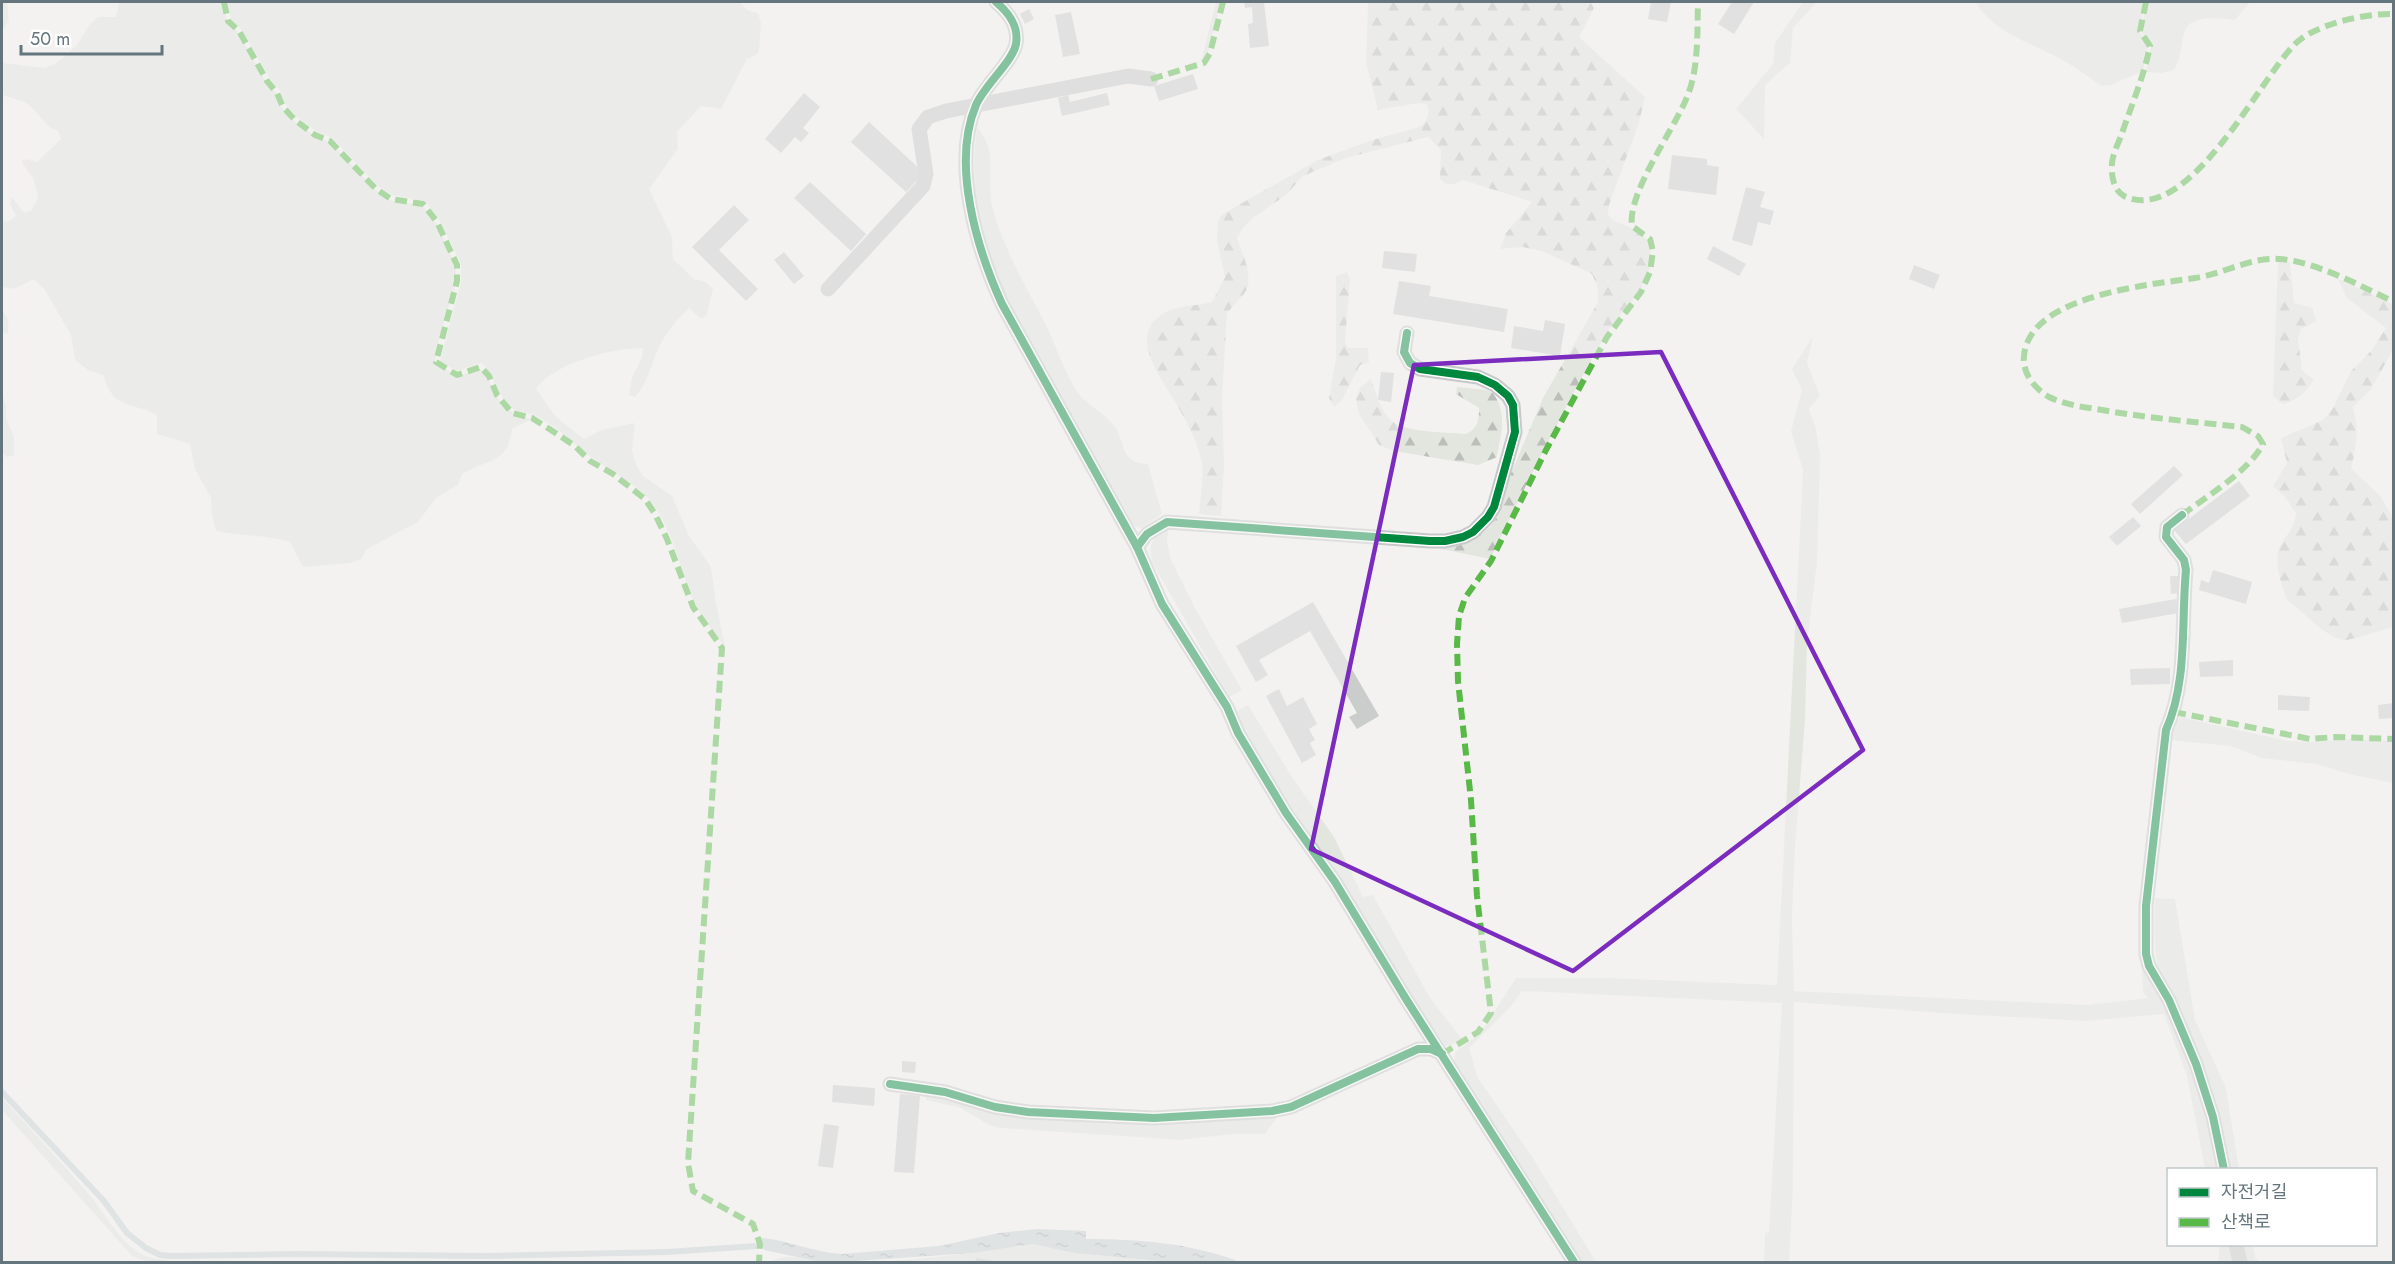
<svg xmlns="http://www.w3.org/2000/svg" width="2395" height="1264" font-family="Jost,'Noto Sans KR',sans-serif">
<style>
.grass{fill:#e3e5df}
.forest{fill:url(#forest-firs)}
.water{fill:url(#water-ripples)}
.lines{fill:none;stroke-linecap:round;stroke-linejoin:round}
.stream{stroke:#c8d0d2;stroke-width:6}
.building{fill:#cbcccc}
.minor{stroke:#c7c8c9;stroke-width:15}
.quiet{stroke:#58b947;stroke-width:6;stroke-dasharray:12 6;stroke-linecap:butt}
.cycleway-casing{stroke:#fff;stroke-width:11}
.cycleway{stroke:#00873e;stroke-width:8}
.marked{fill:none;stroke:#7b2cbf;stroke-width:4.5;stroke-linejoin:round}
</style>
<defs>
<pattern id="forest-firs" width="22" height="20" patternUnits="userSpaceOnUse" patternTransform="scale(1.5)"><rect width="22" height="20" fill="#e3e5df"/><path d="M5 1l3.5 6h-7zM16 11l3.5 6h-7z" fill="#bcbeba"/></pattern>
<pattern id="water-ripples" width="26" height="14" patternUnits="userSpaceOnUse" patternTransform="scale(1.5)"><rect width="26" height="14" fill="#c8d0d2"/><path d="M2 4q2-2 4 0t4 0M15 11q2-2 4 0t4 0" fill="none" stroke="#a6adb0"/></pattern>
</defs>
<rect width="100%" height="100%" fill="#f3f2f1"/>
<g class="grass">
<path d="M2,2h5l2,18 -7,11z"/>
<path d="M119,2h104l4,20 11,10 28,50 10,11 5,14 13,14 21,15 15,6 45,47 15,11 33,6 13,17 20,42v17l-16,53 -5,28 22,13 23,-7c23,26 10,39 52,50l-20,10c-4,35 -24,30 -50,45l-4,11 -21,12 -19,25 -51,27 -6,10 -11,4 -47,4 -13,-25c-24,-7 -50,-6 -74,-11l-4,-17 -1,-16 -16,-29 -5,-25 -33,-10v-19c-27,-14 -44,-5 -54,-40l-15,-5 -13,-10 -4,-25 -27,-46 -10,-10 -20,10 -12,-2v-66l6,1 8,-6 -6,-12 2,-7 12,16 8,-3 6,-12 -4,-18 -13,-19 5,-2 11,3 24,-23 -3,-8c-16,-6 -18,-18 -29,-26 -8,-6 -19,-6 -27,-11v-34l2,3 40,5 11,-4 22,-19 12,-20 9,-8h18z"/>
<path d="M227,2h513l7,8 11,3 3,10 -2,29 -4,4 -8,3 -26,50 -20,-3 -24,26 1,17 -29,40 23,48 1,22 21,20 12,3 7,7 -6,26 -6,4 -12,-11c-11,10 -25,27 -31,42 -8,17 -10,33 -23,47l-6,-2 3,-18 10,-19 1,-10c-31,0 -89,15 -107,41l20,28 28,22 17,-9 34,-7 -3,27 4,15 7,11 29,20 17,40 22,31 5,36 9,44c-10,-13 -21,-26 -29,-41 -17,-35 -22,-78 -48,-108 -16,-17 -37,-26 -56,-40 -18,-14 -36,-33 -58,-43 -7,-3 -16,-2 -22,-7 -14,-11 -18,-31 -30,-45l-25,8 -17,-10 21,-79v-18l-21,-43 -15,-20 -33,-6 -14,-9 -46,-48 -15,-6 -20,-15 -11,-12 -6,-14 -10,-12 -29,-50 -10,-9z"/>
<path d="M1216,2h5l-13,50 -7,10z"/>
<path d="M1803,2h14l-24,26 -3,35 -25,22 -1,54 -28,-30 37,-45 2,-21z"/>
<path d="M1976,2h169l-6,29 9,15 -5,25 -32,14 -9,1c-14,-9 -28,-20 -43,-28 -28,-15 -67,-26 -83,-56z"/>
<path d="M2147,2h103l-15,18c-15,-2 -46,-6 -51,13 -3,14 -3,25 -10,37l-12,3 -16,-1 5,-26 -10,-15z"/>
<path d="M977,128c22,22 9,51 15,78 10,40 34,80 53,117 11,22 19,49 33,70 10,13 27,20 37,34 12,18 4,35 33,37l14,50 -20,14 -7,-1c-32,-54 -64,-107 -93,-162 -14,-27 -30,-54 -43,-81 -21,-47 -30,-106 -22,-156z"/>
<path d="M2,311c7,6 8,14 5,23l-5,-2z"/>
<path d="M1813,336l-6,27 13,33 -11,13 7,20 4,27 -3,106 -10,81 -2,77 -10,127 -3,70 2,74 293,14 61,-7 -5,-6 -2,-49 51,123 28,103h-15l-18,-93 -23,-62 -78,7 -131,-7 -161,-12 -1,188 -4,72h-25l1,-29 4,-1 13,-229 -260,-12 -10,14 -43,43 9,30 55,80 63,104h-14l-128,-201 1,-9 25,-18 36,-56h93l168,7 26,-515 -12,-39 11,-41 -10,-21z"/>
<path d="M2,393l4,13v13l8,17v20l-8,1 -4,-6z"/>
<path d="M1169,526l-2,15 4,19 24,48 47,82 -13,7 -77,-135c-4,-22 1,-24 17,-36z"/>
<path d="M1248,705l44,72 42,60 29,60 10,-2 57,103 32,41 -10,6 -7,1 -159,-239 -51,-95z"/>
<path d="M2180,717l108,24 26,1 31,-3 48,2v42l-40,-8 -37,-11 -54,-6 -32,-12 -61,-6z"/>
<path d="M2155,898l20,1 20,121 31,68 13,81h-12l-70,-201 -3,-37z"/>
<path d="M926,1093l76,20 276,3 -13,18h-32l-53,6 -180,-12 -11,-3 -28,-17 -35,-8z"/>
<path d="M2,1098c29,31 58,63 86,95 17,20 31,49 55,62 24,9 60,7 86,6v1h-81l-16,-6 -130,-146z"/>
<path d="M1033,1244l41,9 97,9h-402c20,-11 38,-1 58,0 68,2 139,-8 206,-18z"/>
<path d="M2220,1245h11l4,17h-17z"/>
<path d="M2244,1245h9l2,12 4,5h-12z"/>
</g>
<g class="forest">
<path d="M1368,2h222l4,6 -15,29 66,60 -6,26 -30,82 -1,9 4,6 18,7 18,13c2,9 4,21 1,31 -9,26 -33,45 -46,68 -41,72 -77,146 -113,220l-58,-12 25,-1 13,-4 20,-15 7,-10 3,-18 43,-101 55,-96v-14l-6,-14 -48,-22 -21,-5 -23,2 6,-16 26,-31 -69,-22c-10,5 -15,7 -23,-1l1,-29 -13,-13 -82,21 -43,18 -17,19 -32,22 -11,11 -6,10c5,15 17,38 9,53 -5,8 -14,14 -19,23l-5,84 2,68 -3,50 -22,-2c1,-17 6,-39 2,-55 -5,-20 -14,-37 -24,-54 -15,-26 -54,-73 -9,-94 13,-6 30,-5 44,-9l13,-25 -8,-36 1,-19 3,-7 97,-55 51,-19 50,-14 6,-5 4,-10 -2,-8 -8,-1 -41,7 -12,-47z"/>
<path d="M2278,262h12l4,41 18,5 5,13 -16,8 -3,10 4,31 12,10c-8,11 -16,21 -31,24l-10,-8z"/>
<path d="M1347,272l3,7 -5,62 3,7h20l1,15 -9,2 -18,35 -8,7 -5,-9 7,-40v-82z"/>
<path d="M2338,279l56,26 -1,45 -22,39 -18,18c6,22 4,39 -2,61l30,29 12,21v109c-8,2 -43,14 -49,13 -22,-4 -39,-28 -57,-40 -5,-13 -12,-33 -9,-48 3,-15 16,-18 18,-39l-12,-17 -11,-10 14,-23 -6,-25 42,-18 10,-12 18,-37 20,-20 15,-23 -39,-30z"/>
<path d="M1371,379c5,14 10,33 21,42 14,12 55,11 74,13 12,-6 13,-13 13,-26l-23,-14 1,-7 29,3 7,3c15,21 8,41 4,64l-19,8 -84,-14 -15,-6 -21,-33 -2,-13 4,-11z"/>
</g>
<path class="water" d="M1037,1229l49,2v8c52,0 105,4 154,23h-69l-97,-9 -41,-9 -60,9 -133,9 -24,-1 -52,-11 -3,-12c28,2 53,15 81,16l97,-8 60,-13z"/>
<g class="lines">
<path class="stream" d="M2,1092l102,109 23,32 19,15 14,7 11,1 125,-2 188,2 183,-4 103,-7"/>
</g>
<g class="building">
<path d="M1244,2h20l5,44 -19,2 -2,-24 5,-1 -1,-16 -7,1z"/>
<path d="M1651,2h20l-4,20 -19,-3z"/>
<path d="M1732,2h22l-20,32 -16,-10z"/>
<path d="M1029,9l5,10 -9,5 -5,-10z"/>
<path d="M1071,12l9,42 -17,3 -8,-42z"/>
<path d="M1193,74l5,15 -39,12 -5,-15z"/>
<path d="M804,93l16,14 -17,21 6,5 -8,9 -6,-5 -14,16 -16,-14z"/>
<path d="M1107,93l3,12 -48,11 -4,-18 10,-3 2,7z"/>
<path d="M869,122l55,51 -18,19 -55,-50z"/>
<path d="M1672,155l35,4v6l12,2 -3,28 -48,-6z"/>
<path d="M810,182l56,52 -15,17 -57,-53z"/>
<path d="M1746,187l19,5 -5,15 14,4 -4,14 -12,-3 -6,24 -20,-6z"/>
<path d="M734,205l15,15 -30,30 39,39 -12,12 -54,-54z"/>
<path d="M1713,246l33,18 -7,12 -32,-17z"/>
<path d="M1384,251l33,3 -2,18 -33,-4z"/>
<path d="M784,252l20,24 -10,8 -20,-24z"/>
<path d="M1914,265l26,10 -6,14 -25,-10z"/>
<path d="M1399,281l32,5 -2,10 79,13 -4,23 -111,-18z"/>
<path d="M1545,320l20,4 -5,32 -49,-8 3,-22 29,5z"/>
<path d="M1381,372l13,1 -3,29 -13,-2z"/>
<path d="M2174,466l9,9 -43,39 -9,-10z"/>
<path d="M2239,481l11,15 -64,48 -12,-14z"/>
<path d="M2133,517l8,9 -24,20 -8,-9z"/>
<path d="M2213,570l39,12 -6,22 -47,-14 2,-10 8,3z"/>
<path d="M2170,576h10l1,17 -10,1z"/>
<path d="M2176,599l3,14 -57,10 -3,-14z"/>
<path d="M1313,602l66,114 -22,13 -8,-12 8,-4 -47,-82 -51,29 9,15 -12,7 -20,-36z"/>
<path d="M2233,660v16l-33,1 -1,-15z"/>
<path d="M2170,668v16l-39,1 -1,-16z"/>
<path d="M1279,689l8,17 16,-9 14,27 -8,5 6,11 -5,3 6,12 -14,8 -36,-67z"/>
<path d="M2278,695l32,2 -1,14 -31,-1z"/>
<path d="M2394,703v15l-15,1 -1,-14z"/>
<path d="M902,1061l14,1 -1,11 -13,-1z"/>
<path d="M833,1085l42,3 -1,18 -42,-4z"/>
<path d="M900,1094l20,2 -6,77 -20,-1z"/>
<path d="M824,1124l15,2 -6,42 -15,-2z"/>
<path d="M976,1258l18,3v1h-19z"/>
</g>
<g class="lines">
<g class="minor">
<path d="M996,2c13,11 23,24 20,42 -3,17 -32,42 -40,61 -25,59 1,144 26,199l135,243 25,57 65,103 11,26 48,80 49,69 71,117 168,263"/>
<path d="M828,289l95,-103 3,-12 -7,-45 9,-12 18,-6 182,-35 23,3"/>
<path d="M2182,515l-15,12 -1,10 18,23 2,10c-5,52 2,111 -20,160l-20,176v48l3,12 20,34 27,64 17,53 11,53"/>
<path d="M1137,547l10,-13 20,-12 263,19h15l18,-4 10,-5 15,-15 6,-10 21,-75 -2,-27 -5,-9 -13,-11 -17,-8 -58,-8 -10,-6 -6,-11 3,-19"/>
<path d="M890,1084l55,8 50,15 33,5 126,6 118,-7 19,-4 127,-58h13l11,5"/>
<path d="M2236,1244l4,18"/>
</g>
<g class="quiet">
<path d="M224,2l4,19 11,10 28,50 10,12 6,14 12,13 20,15 15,6 46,48 15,10 32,5 14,18 20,43v16l-21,81 21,13 24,-8 8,9 8,19 15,18 20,5 19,12 24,16 15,15 23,13 32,25 10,15 12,25 26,68 29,41 -34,515 5,28 60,33 7,20 -1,18"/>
<path d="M2146,2l-6,29 10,15c-6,30 -18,58 -28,87 -3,9 -9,20 -10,30 -1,11 1,27 12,33 64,31 135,-116 171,-152 20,-20 71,-31 99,-30"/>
<path d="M1151,79l53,-16 6,-10 13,-51"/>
<path d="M2182,515c25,-19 67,-44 81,-71l-5,-8 -16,-9c-47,-5 -94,-9 -140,-17 -18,-3 -37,-5 -53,-13 -14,-8 -27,-24 -25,-41 5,-61 125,-71 171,-78 28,-4 55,-21 84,-19 35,2 82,27 115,43"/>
<path d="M2174,712l136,27 25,-2 59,2"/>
<path d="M1442,1054l36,-22 13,-19 -14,-117 -6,-96 -13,-119 -1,-37 2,-28 6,-18 26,-37 55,-111 61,-113 34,-45 9,-20 3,-21 -3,-12 -18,-13c-5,-33 42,-96 55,-129 12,-28 10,-65 11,-95"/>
</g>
<defs>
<g id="cycleway">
<path d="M996,2c13,11 23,24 20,42 -3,17 -32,42 -40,61 -25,59 1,144 26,199l135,243 25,57 65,103 11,26 48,80 49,69 71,117 168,263"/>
<path d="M2182,515l-15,12 -1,10 18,23 2,10c-5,52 2,111 -20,160l-20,176v48l3,12 20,34 27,64 17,53 11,53"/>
<path d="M1137,547l10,-13 20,-12 263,19h15l18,-4 10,-5 15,-15 6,-10 21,-75 -2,-27 -5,-9 -13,-11 -17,-8 -58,-8 -10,-6 -6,-11 3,-19"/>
<path d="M890,1084l55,8 50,15 33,5 126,6 118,-7 19,-4 127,-58h13l11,5"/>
</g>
</defs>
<use href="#cycleway" class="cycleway-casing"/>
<use href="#cycleway" class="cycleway"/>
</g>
<path d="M0 0H2395V1264H0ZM1661,352l202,398 -290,221 -262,-122 103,-484z" fill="#f3f2f1" fill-opacity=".55" fill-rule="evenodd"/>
<path class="marked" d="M1661,352l202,398 -290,221 -262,-122 103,-484z"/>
<rect width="2395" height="1264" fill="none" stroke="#65757e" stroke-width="6"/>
<rect x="2167" y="1168" width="210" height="78" fill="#ffffff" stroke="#c1c8cb" stroke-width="1.5"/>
<rect x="2179" y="1188" width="30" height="9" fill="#00873e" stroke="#c1c8cb" stroke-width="1.5"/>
<text x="2221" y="1198" font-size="18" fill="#65757e">자전거길</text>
<rect x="2179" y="1218" width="30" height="9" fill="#58b947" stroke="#c1c8cb" stroke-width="1.5"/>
<text x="2221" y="1228" font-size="18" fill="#65757e">산책로</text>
<path d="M21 45v9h141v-9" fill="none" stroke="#65757e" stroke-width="3"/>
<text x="30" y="45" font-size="18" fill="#65757e" stroke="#ffffff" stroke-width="4.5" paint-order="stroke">50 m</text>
</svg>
